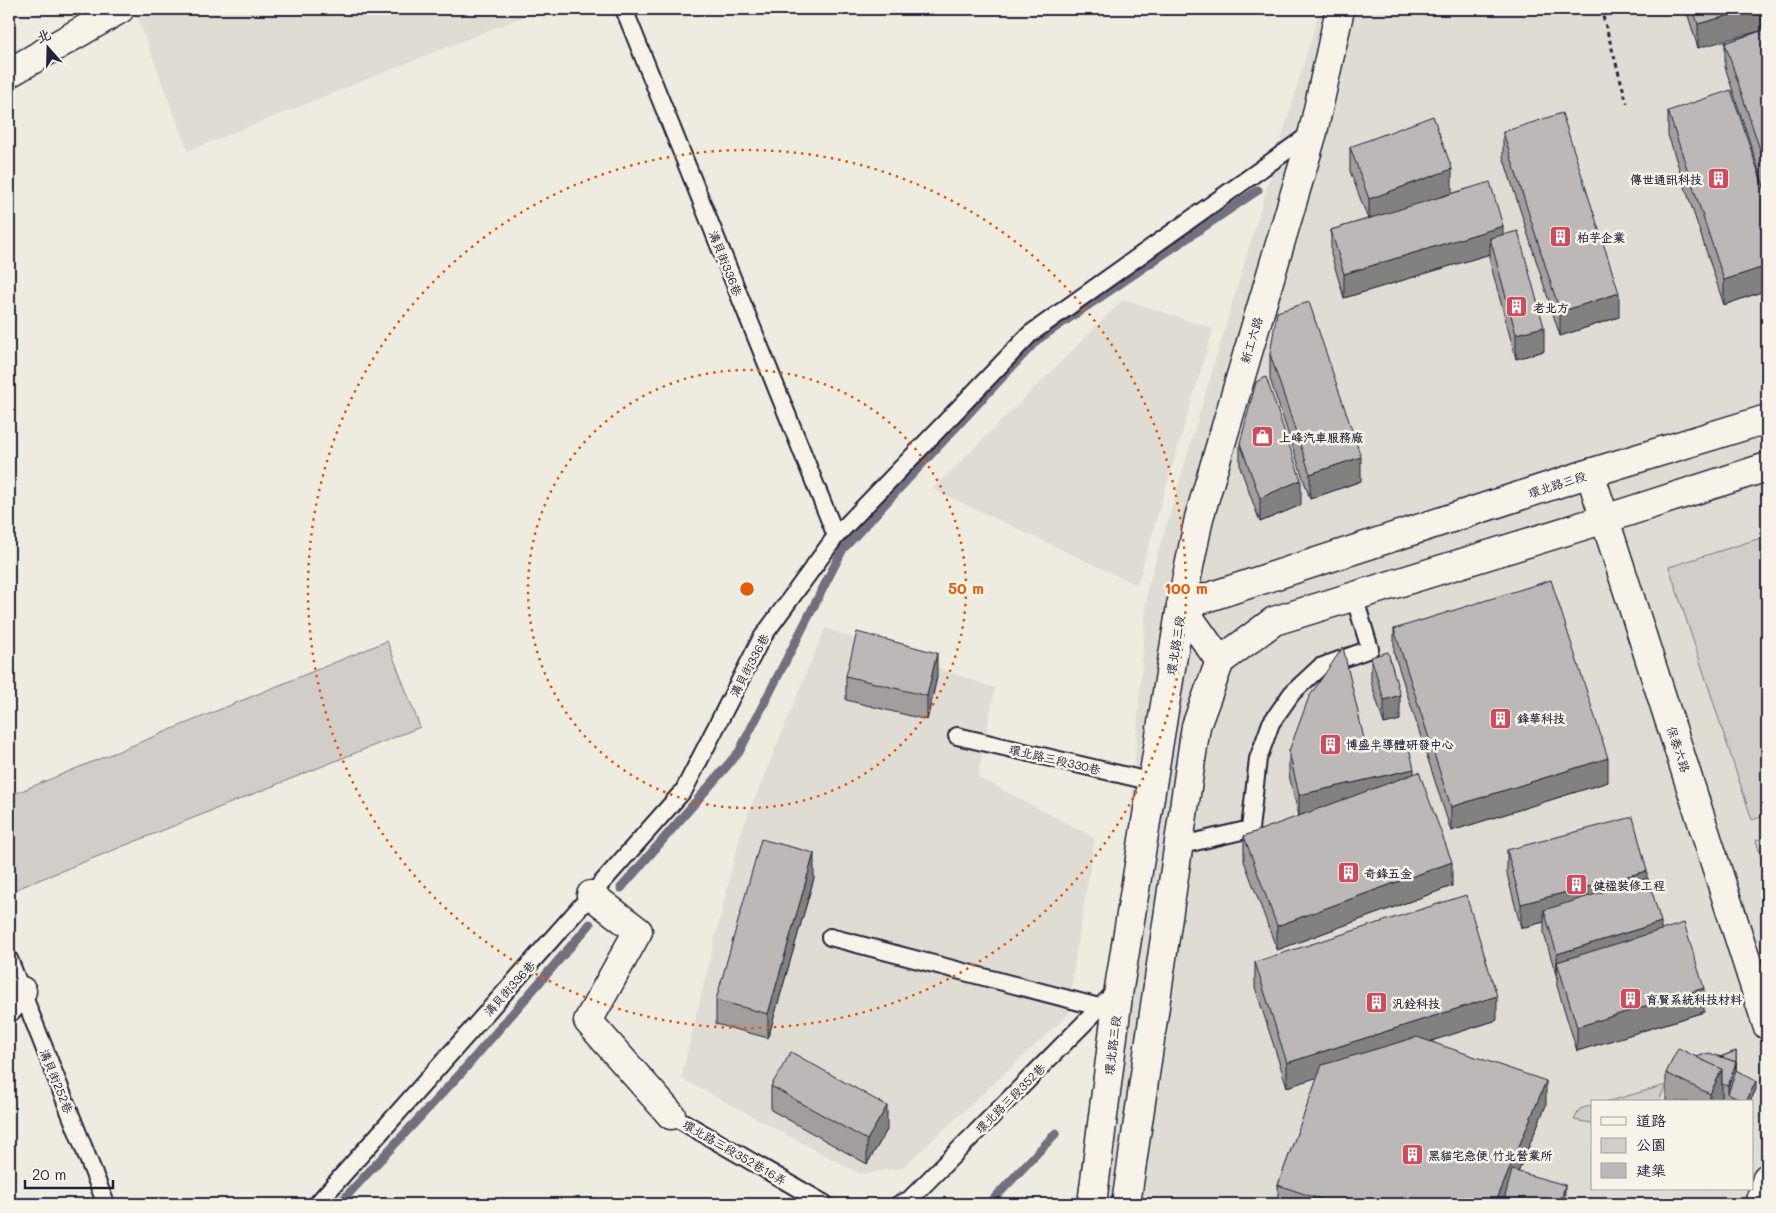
<svg xmlns="http://www.w3.org/2000/svg" width="1776" height="1213" font-family="Mali,'LXGW WenKai TC',sans-serif">
<style>
.built{fill:#dfdcd4;fill-rule:evenodd}
.green{fill:#d1cdc9;stroke:#7a7882}
.lines{fill:none;stroke-linecap:round;stroke-linejoin:round}
.stream{stroke:#716f7b;stroke-width:9}
.lane-casing{stroke:#22223b;stroke-width:20}
.street-casing{stroke:#22223b;stroke-width:31}
.secondary-casing{stroke:#22223b;stroke-width:31}
.path{stroke:#22223b;stroke-width:3;stroke-dasharray:4 4;stroke-linecap:butt}
.lane{stroke:#f7f3e8;stroke-width:16}
.street{stroke:#f7f3e8;stroke-width:28}
.secondary{stroke:#f7f3e8;stroke-width:28}
.wall{fill:#a19e9d;stroke:#22223b}
.shaded-wall{fill:#838180;stroke:#22223b}
.building{fill:#bbb8b7;stroke:#22223b}
.ring{fill:none;stroke:#e8590c;stroke-width:2.5;stroke-dasharray:2.5 5}
.labels{text-anchor:middle;dominant-baseline:central;stroke-width:5;stroke-linejoin:round;paint-order:stroke}
.poi-label{font-size:12px;font-weight:bold;fill:#22223b;stroke:#f7f3e8;text-anchor:start}
.street-label{font-size:12px;fill:#22223b;stroke:#f7f3e8}
.centre{fill:#e8590c;stroke:#f7f3e8;stroke-width:2.5}
.ring-label{font-size:15px;text-anchor:middle;font-weight:bold;fill:#e8590c;stroke:#f7f3e8;stroke-width:5;stroke-linejoin:round;paint-order:stroke}
</style>
<rect width="100%" height="100%" fill="#eeebe1"/>
<filter id="ink" filterUnits="userSpaceOnUse"><feTurbulence type="fractalNoise" baseFrequency=".02" numOctaves="2"/><feDisplacementMap in="SourceGraphic" scale="10" xChannelSelector="R" yChannelSelector="G"/><feConvolveMatrix kernelMatrix="1 2 1 2 8 2 1 2 1" color-interpolation-filters="sRGB"/></filter>
<g filter="url(#ink)">
<g class="built">
<path d="M149,9h393l-354,142 -51,-135z"/>
<path d="M1320,9h447v1195h-664l44,-614zM1592,1102h160v87h-160z"/>
<path d="M1124,299l89,30 -76,256 -204,-96z"/>
<path d="M825,628l170,60 -17,89 117,61 -22,135 -4,41 -167,154 -42,6 -179,-96 60,-246z"/>
</g>
<g class="green">
<path d="M1767,536v279l-15,5 -83,-253z"/>
<path d="M387,641l33,86 -411,165v-96z"/>
<path d="M1767,837v42l-11,-39z"/>
<path d="M1666,1085l-8,17h-52z"/>
<path d="M1592,1105v18l-18,-3 6,-11z"/>
</g>
<g class="lines">
<g class="stream">
<path d="M621,888l118,-136 104,-203 194,-209 221,-150"/>
<path d="M339,1204l122,-131 129,-149"/>
<path d="M989,1204l67,-71"/>
</g>
<defs>
<g id="lane">
<path d="M624,9l212,527"/>
<path d="M957,736l196,46"/>
<path d="M1178,846l72,-17 8,-70 13,-36 21,-30 28,-26 50,-18 -16,-53"/>
<path d="M830,937l269,70"/>
<path d="M9,959l97,245"/>
<path d="M671,1115l154,89"/>
<path d="M317,1204l367,-414 77,-151 75,-103 194,-202 283,-202"/>
<path d="M899,1204l10,-4 210,-212"/>
</g>
<g id="street">
<path d="M9,73l111,-64"/>
<path d="M1590,473l177,552"/>
<path d="M1220,661l-39,-55 18,-88 114,-386 27,-123"/>
<path d="M591,895l47,36 -50,90 83,94"/>
<path d="M9,1007l13,-16"/>
<path d="M1759,1204l8,-26"/>
</g>
<g id="secondary">
<path d="M1092,1204l27,-216 62,-382 409,-133 177,-54"/>
<path d="M1126,1204l70,-478 24,-65 54,-40 331,-102 162,-52"/>
</g>
</defs>
<use href="#lane" class="lane-casing"/>
<use href="#street" class="street-casing"/>
<use href="#secondary" class="secondary-casing"/>
<path class="path" d="M1601,9l26,94"/>
<use href="#lane" class="lane"/>
<use href="#street" class="street"/>
<use href="#secondary" class="secondary"/>
</g>
<g class="wall">
<path d="M1686,9h81l-69,39z"/>
<path d="M1767,29v166l-42,-128v-24z"/>
<path d="M1668,111l99,87v92l-43,15 -56,-170z"/>
<path d="M1503,132l116,185 -59,19 -57,-180z"/>
<path d="M1350,147l102,46 51,42 41,116 -28,8 -26,-97v-8l-146,44 -13,-44v-24l37,-11 -18,-48z"/>
<path d="M1270,354l91,127 -51,18 -40,-120z"/>
<path d="M1240,443l61,62 -41,17 -20,-55z"/>
<path d="M1394,629l214,153 -157,49 -57,-178z"/>
<path d="M1371,657l29,63 -16,4 -13,-42z"/>
<path d="M846,676l91,1 -10,43 -81,-20z"/>
<path d="M1289,751l78,1 47,22 38,112 -175,64 -33,-89v-25l55,-19 -10,-42z"/>
<path d="M1507,850l140,29 14,51 43,82 -127,39 -20,-65v-8l-13,-44v-12l-23,6 -14,-54z"/>
<path d="M814,878l-46,160 -52,-14v-24z"/>
<path d="M1255,962l242,58 -66,21 115,64 -28,67 47,32h-287v-19l40,-108 -31,10 -32,-100z"/>
<path d="M1736,1051v19l20,19 -6,13h-24l-4,-2 -1,2h-55v-29l30,-16h24z"/>
<path d="M771,1086l116,44 -20,34 -96,-54z"/>
</g>
<g class="shaded-wall">
<path d="M1752,9h15v20l-69,19v-24z"/>
<path d="M1452,169v24l-83,30v-24z"/>
<path d="M1503,226v24l-13,-12v16l-146,44v-24z"/>
<path d="M1767,266v24l-43,15v-25z"/>
<path d="M1619,293v24l-59,19v-24z"/>
<path d="M1544,327v24l-28,8v-25z"/>
<path d="M1361,457v24l-51,18v-25z"/>
<path d="M1301,480v25l-41,17v-24z"/>
<path d="M937,653v24l-10,43v-24z"/>
<path d="M1400,695v25l-16,4v-24z"/>
<path d="M1608,758v24l-157,49v-24z"/>
<path d="M1414,769v24l-115,26v-24z"/>
<path d="M814,853v25l-46,160v-24z"/>
<path d="M1452,862v24l-175,64v-24z"/>
<path d="M1647,871v24l-103,15v12l-23,6v-24z"/>
<path d="M1661,922v24l-104,16v16v-24z"/>
<path d="M1704,988v24l-127,39v-24z"/>
<path d="M1497,996v24l-210,67v-24z"/>
<path d="M1736,1062v17l-8,15v-8z"/>
<path d="M1722,1069v32l-1,1h-11v-8z"/>
<path d="M1546,1081v24l-41,99h-10z"/>
<path d="M1756,1081v8l-6,13h-4z"/>
<path d="M887,1106v24l-20,34v-24z"/>
<path d="M1565,1185v19h-5z"/>
</g>
<g class="building">
<path d="M1693,9h59l-54,15z"/>
<path d="M1767,29v142l-42,-128z"/>
<path d="M1731,90l36,108v68l-43,14 -56,-169z"/>
<path d="M1562,113l57,180 -59,19 -57,-180z"/>
<path d="M1433,116l19,53 -83,30 -19,-52z"/>
<path d="M1490,182l13,44 -159,48 -13,-44z"/>
<path d="M1518,231l26,96 -28,7 -26,-96z"/>
<path d="M1309,302l52,155 -51,17 -40,-120 7,-42z"/>
<path d="M1266,377l35,103 -41,18 -20,-55 16,-61z"/>
<path d="M1551,580l57,178 -157,49 -57,-178z"/>
<path d="M857,632l80,21 -10,43 -81,-20z"/>
<path d="M1343,647l24,105 41,-9 6,26 -115,26 -10,-44 20,-54z"/>
<path d="M1388,652l12,43 -16,5 -13,-43z"/>
<path d="M1419,772l33,90 -175,64 -33,-90z"/>
<path d="M1633,817l14,54 -126,33 -14,-54z"/>
<path d="M761,839l53,14 -46,161 -52,-14z"/>
<path d="M1648,878l13,44 -104,32 -13,-44z"/>
<path d="M1466,895l31,101 -210,67 -32,-101z"/>
<path d="M1684,923l20,65 -127,39 -20,-65z"/>
<path d="M1417,1037l129,44 -51,123h-161l-56,-19 44,-120z"/>
<path d="M1678,1048l44,21 -12,25 -44,-21z"/>
<path d="M1736,1051v17v-6l-16,-5z"/>
<path d="M791,1052l96,54 -20,34 -96,-54z"/>
<path d="M1709,1053l27,9 -8,24 -6,-2v-15l-26,-12z"/>
<path d="M1736,1070l20,11 -10,21h-2l-16,-8z"/>
<path d="M1512,1170l53,15 -5,19h-57z"/>
</g>
</g>
<g class="ring">
<circle cx="747" cy="589" r="219"/>
<circle cx="747" cy="589" r="439"/>
</g>
<defs>
<symbol id="building-square" viewBox="-11 -11 22 22"><rect x="-9" y="-9" width="18" height="18" rx="4" fill="#d1495b" stroke="#f7f3e8"/><path d="M-4-6H4V6H1V3H-1V6H-4ZM-2.5-4.3h1.7v1.8h-1.7ZM.8-4.3h1.7v1.8H.8ZM-2.5-1h1.7V.8h-1.7ZM.8-1h1.7V.8H.8Z" fill="#fff"/></symbol>
<symbol id="shop-square" viewBox="-11 -11 22 22"><rect x="-9" y="-9" width="18" height="18" rx="4" fill="#d1495b" stroke="#f7f3e8"/><path d="M-5-2.5h2.3a2.7 3.5 0 0 1 5.4 0H5L5.5 6h-11ZM-1.5-2.5h3a1.5 2.3 0 0 0-3 0Z" fill="#fff"/></symbol>
</defs>
<g fill-rule="evenodd">
<use href="#building-square" x="1706" y="166" width="25" height="25"/>
<use href="#building-square" x="1548" y="224" width="25" height="25"/>
<use href="#building-square" x="1504" y="294" width="25" height="25"/>
<use href="#shop-square" x="1250" y="424" width="25" height="25"/>
<use href="#building-square" x="1488" y="706" width="25" height="25"/>
<use href="#building-square" x="1318" y="732" width="25" height="25"/>
<use href="#building-square" x="1336" y="860" width="25" height="25"/>
<use href="#building-square" x="1564" y="872" width="25" height="25"/>
<use href="#building-square" x="1618" y="986" width="25" height="25"/>
<use href="#building-square" x="1364" y="990" width="25" height="25"/>
<use href="#building-square" x="1400" y="1142" width="25" height="25"/>
</g>
<g class="labels">
<g class="poi-label">
<text x="1702" y="179" text-anchor="end">傳世通訊科技</text>
<text x="1577" y="237">柏芋企業</text>
<text x="1533" y="307">老北方</text>
<text x="1279" y="437">上峰汽車服務廠</text>
<text x="1517" y="718">鋒華科技</text>
<text x="1346" y="744">博盛半導體研發中心</text>
<text x="1364" y="873">奇鋒五金</text>
<text x="1593" y="885">健楹裝修工程</text>
<text x="1646" y="999">育賢系統科技材料</text>
<text x="1392" y="1003">汎銓科技</text>
<text x="1428" y="1155">黑貓宅急便 竹北營業所</text>
</g>
<g class="street-label">
<text transform="translate(726 263) rotate(68)">溝貝街336巷</text>
<text transform="translate(1251 340) rotate(-73)">新工六路</text>
<text transform="translate(1557 484) rotate(-18)">環北路三段</text>
<text transform="translate(1175 645) rotate(-81)">環北路三段</text>
<text transform="translate(749 665) rotate(-62)">溝貝街336巷</text>
<text transform="translate(1679 749) rotate(72)">保泰六路</text>
<text transform="translate(1055 759) rotate(13)">環北路三段330巷</text>
<text transform="translate(509 988) rotate(-48)">溝貝街336巷</text>
<text transform="translate(1112 1045) rotate(-83)">環北路三段</text>
<text transform="translate(57 1081) rotate(68)">溝貝街252巷</text>
<text transform="translate(1010 1098) rotate(-45)">環北路三段352巷</text>
<text transform="translate(735 1152) rotate(30)">環北路三段352巷16弄</text>
</g>
</g>
<circle cx="747" cy="589" r="8" class="centre"/>
<g class="ring-label">
<text x="966" y="594">50 m</text>
<text x="1186" y="594">100 m</text>
</g>
<rect width="1776" height="1213" fill="none" stroke="#f7f3e8" stroke-width="30"/>
<rect x="15" y="15" width="1746" height="1183" fill="none" stroke="#22223b" stroke-width="2" filter="url(#ink)"/>
<rect x="1591" y="1100" width="162" height="90" fill="#f7f3e8" stroke="#a29fa3"/>
<rect x="1601" y="1117" width="25" height="8" fill="#f7f3e8" stroke="#a29fa3"/>
<text x="1636" y="1126" font-size="15" fill="#22223b">道路</text>
<rect x="1601" y="1138" width="25" height="15" fill="#d1cdc9" stroke="#a29fa3"/>
<text x="1636" y="1150" font-size="15" fill="#22223b">公園</text>
<rect x="1601" y="1163" width="25" height="15" fill="#bbb8b7" stroke="#a29fa3"/>
<text x="1636" y="1176" font-size="15" fill="#22223b">建築</text>
<g transform="translate(48 48) rotate(340)" stroke="#f7f3e8" stroke-width="4" paint-order="stroke">
<path d="M0-4L9 19L0 12L-9 19Z" fill="#22223b"/>
<text y="-8" font-size="14" font-weight="bold" text-anchor="middle" fill="#22223b">北</text>
</g>
<path d="M25 1180v8h88v-8" fill="none" stroke="#22223b" stroke-width="2.5"/>
<text x="32" y="1180" font-size="15" fill="#22223b" stroke="#f7f3e8" stroke-width="4" paint-order="stroke">20 m</text>
</svg>
